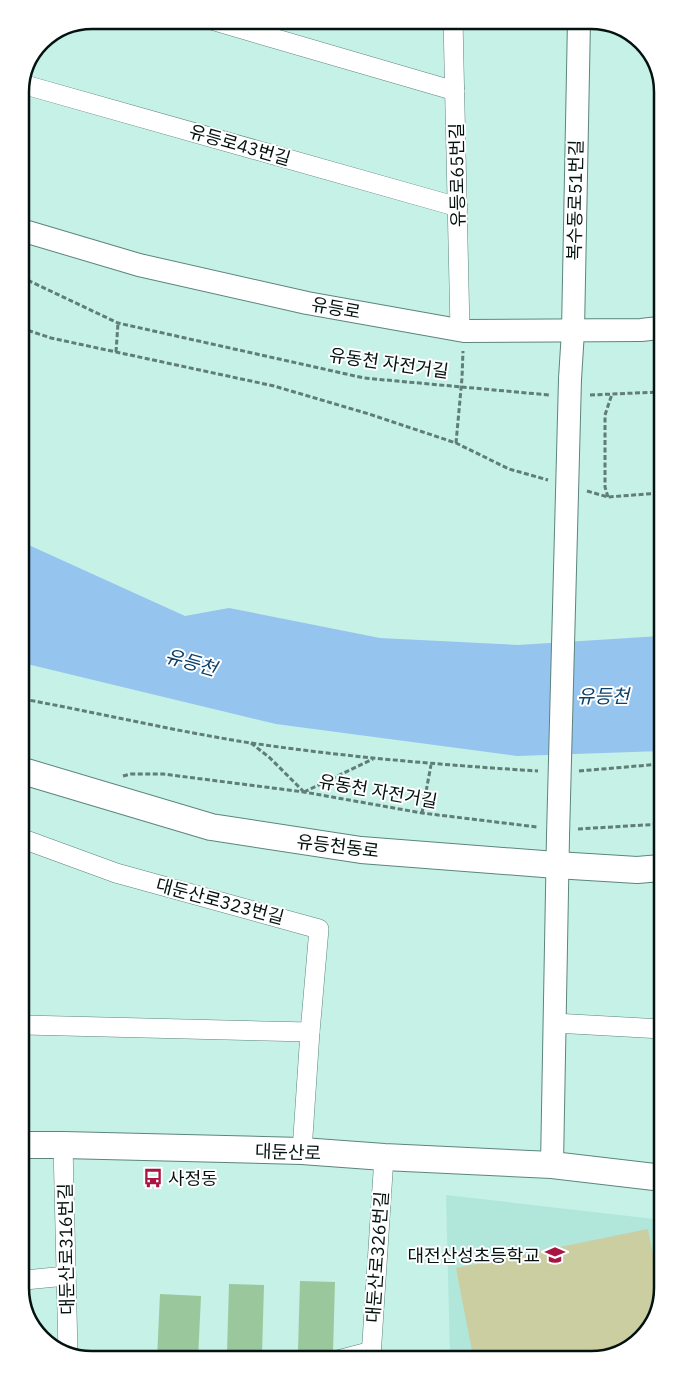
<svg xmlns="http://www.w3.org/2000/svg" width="683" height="1380" font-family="'IBM Plex Sans','Noto Sans KR',sans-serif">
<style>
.built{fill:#b1e7db}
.green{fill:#cacea1}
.water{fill:#95c4ef}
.building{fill:#9ac89c}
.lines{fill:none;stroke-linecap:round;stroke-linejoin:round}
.service-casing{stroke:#5c857c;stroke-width:10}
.minor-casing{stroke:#5c857c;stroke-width:20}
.tertiary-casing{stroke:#5c857c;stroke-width:24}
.secondary-casing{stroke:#5c857c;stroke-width:28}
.path{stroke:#607d77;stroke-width:3;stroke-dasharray:5 2.5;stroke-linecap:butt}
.service{stroke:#fff;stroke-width:9}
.minor{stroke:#fff;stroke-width:19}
.tertiary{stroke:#fff;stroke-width:22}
.secondary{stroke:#fff;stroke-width:26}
.tertiary-bridge-casing{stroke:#5c857c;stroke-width:24;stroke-linecap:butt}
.tertiary-bridge{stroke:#fff;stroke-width:22}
.labels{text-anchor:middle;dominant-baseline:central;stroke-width:4;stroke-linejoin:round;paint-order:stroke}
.street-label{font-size:18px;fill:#041310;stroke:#fff}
.poi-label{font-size:18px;fill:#041310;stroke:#fff;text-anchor:start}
.water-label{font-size:19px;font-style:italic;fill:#0c4169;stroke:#fff}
.rim{fill:none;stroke:#041310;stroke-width:2.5}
</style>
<rect width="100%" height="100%" fill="#c5f1e7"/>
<path class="built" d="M446,1195l217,25v69l-12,40 -32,26 -169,1z"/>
<path class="green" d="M648,1229l13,66 -10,34 -32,26 -146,1 -17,-88z"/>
<path class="water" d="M22,542l163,74 44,-8 151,30 138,7 142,-9 1,115 -144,5 -241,-32 -253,-61z"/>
<g class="building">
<path d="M300,1281l35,1 -2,70 -35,-1z"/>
<path d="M229,1284l35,1 -2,69 -35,-1z"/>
<path d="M160,1294l41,2 -3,63h-41z"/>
</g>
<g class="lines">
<defs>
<path id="service" d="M329,1357l42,-11"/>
<g id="minor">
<path d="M211,20l244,71"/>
<path d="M453,20l7,310"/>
<path d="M22,84l436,123"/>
<path d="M23,839l93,34 203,56 -9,103 -8,119"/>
<path d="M554,1023l108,6"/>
<path d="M24,1025l286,7"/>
<path d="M63,1145l5,208"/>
<path d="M25,1280l41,-4"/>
<path d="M371,1357l13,-200"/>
</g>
<g id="tertiary">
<path d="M21,230l118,35 168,38 157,28 177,-1 18,-2"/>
<path d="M570,379l3,-48 6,-311"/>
<path d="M552,1165l6,-329"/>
</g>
<g id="secondary">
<path d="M23,771l188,56 150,23 195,15 81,5 24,-2"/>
<path d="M25,1145h38l239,6 82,6 168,8 111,13"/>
</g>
</defs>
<use href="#service" class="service-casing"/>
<use href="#minor" class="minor-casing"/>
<use href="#tertiary" class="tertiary-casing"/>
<use href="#secondary" class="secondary-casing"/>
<g class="path">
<path d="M21,277l97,46 246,55 185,17"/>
<path d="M21,328l30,10 223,48 95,28 87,29 53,26 39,11"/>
<path d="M116,352l2,-29"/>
<path d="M590,395l69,-3"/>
<path d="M456,443l6,-65 1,-27"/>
<path d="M587,491l21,6 52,-4"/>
<path d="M608,497l-3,-10v-72l7,-21"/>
<path d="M23,699c76,14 151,32 228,44 95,14 191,22 287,28"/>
<path d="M251,743l19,15 33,33"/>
<path d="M579,771l82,-7"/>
<path d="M123,776l8,-2h32l141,18 118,21 115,14"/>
<path d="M304,792l69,-33"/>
<path d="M422,813l9,-48"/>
<path d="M578,829l83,-5"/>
</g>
<use href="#service" class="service"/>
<use href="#minor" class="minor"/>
<use href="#tertiary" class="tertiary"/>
<use href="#secondary" class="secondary"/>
<defs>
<path id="tertiary-bridge" d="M558,836l12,-457"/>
</defs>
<use href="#tertiary-bridge" class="tertiary-bridge-casing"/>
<use href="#tertiary-bridge" class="tertiary-bridge"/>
</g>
<defs>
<symbol id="bus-bare" viewBox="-9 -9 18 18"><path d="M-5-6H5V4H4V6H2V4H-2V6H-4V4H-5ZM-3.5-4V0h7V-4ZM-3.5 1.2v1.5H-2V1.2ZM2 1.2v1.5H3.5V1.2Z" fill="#a91443" stroke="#fff" stroke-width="2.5" paint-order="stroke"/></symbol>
<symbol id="school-bare" viewBox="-9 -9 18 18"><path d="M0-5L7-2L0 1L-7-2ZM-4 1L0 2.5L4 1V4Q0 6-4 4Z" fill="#a91443" stroke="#fff" stroke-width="2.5" paint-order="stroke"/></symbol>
</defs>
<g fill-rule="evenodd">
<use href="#bus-bare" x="139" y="1164" width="28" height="28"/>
<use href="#school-bare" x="541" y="1241" width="28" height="28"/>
</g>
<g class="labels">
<g class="street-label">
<text transform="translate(240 145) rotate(16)">유등로43번길</text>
<text transform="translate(457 175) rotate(-91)">유등로65번길</text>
<text transform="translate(575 200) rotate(-89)">복수동로51번길</text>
<text transform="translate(336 308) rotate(10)">유등로</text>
<text transform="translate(389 363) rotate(8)">유동천 자전거길</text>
<text transform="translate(378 791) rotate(10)">유동천 자전거길</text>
<text transform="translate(338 846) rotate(7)">유등천동로</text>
<text transform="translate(220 901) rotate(15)">대둔산로323번길</text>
<text transform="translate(288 1152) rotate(2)">대둔산로</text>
<text transform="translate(66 1249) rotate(-91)">대둔산로316번길</text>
<text transform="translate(377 1257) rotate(-86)">대둔산로326번길</text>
</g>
<g class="poi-label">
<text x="168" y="1178">사정동</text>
<text x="540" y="1255" text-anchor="end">대전산성초등학교</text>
</g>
<g class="water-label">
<text transform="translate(191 662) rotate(16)">유등천</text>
<text x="603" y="696">유등천</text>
</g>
</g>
<path d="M0 0H683V1380H0ZM92 29H591A63 63 0 0 1 654 92V1288A63 63 0 0 1 591 1351H92A63 63 0 0 1 29 1288V92A63 63 0 0 1 92 29Z" fill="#fff" fill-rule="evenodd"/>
<path class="rim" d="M92 29H591A63 63 0 0 1 654 92V1288A63 63 0 0 1 591 1351H92A63 63 0 0 1 29 1288V92A63 63 0 0 1 92 29Z"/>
</svg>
